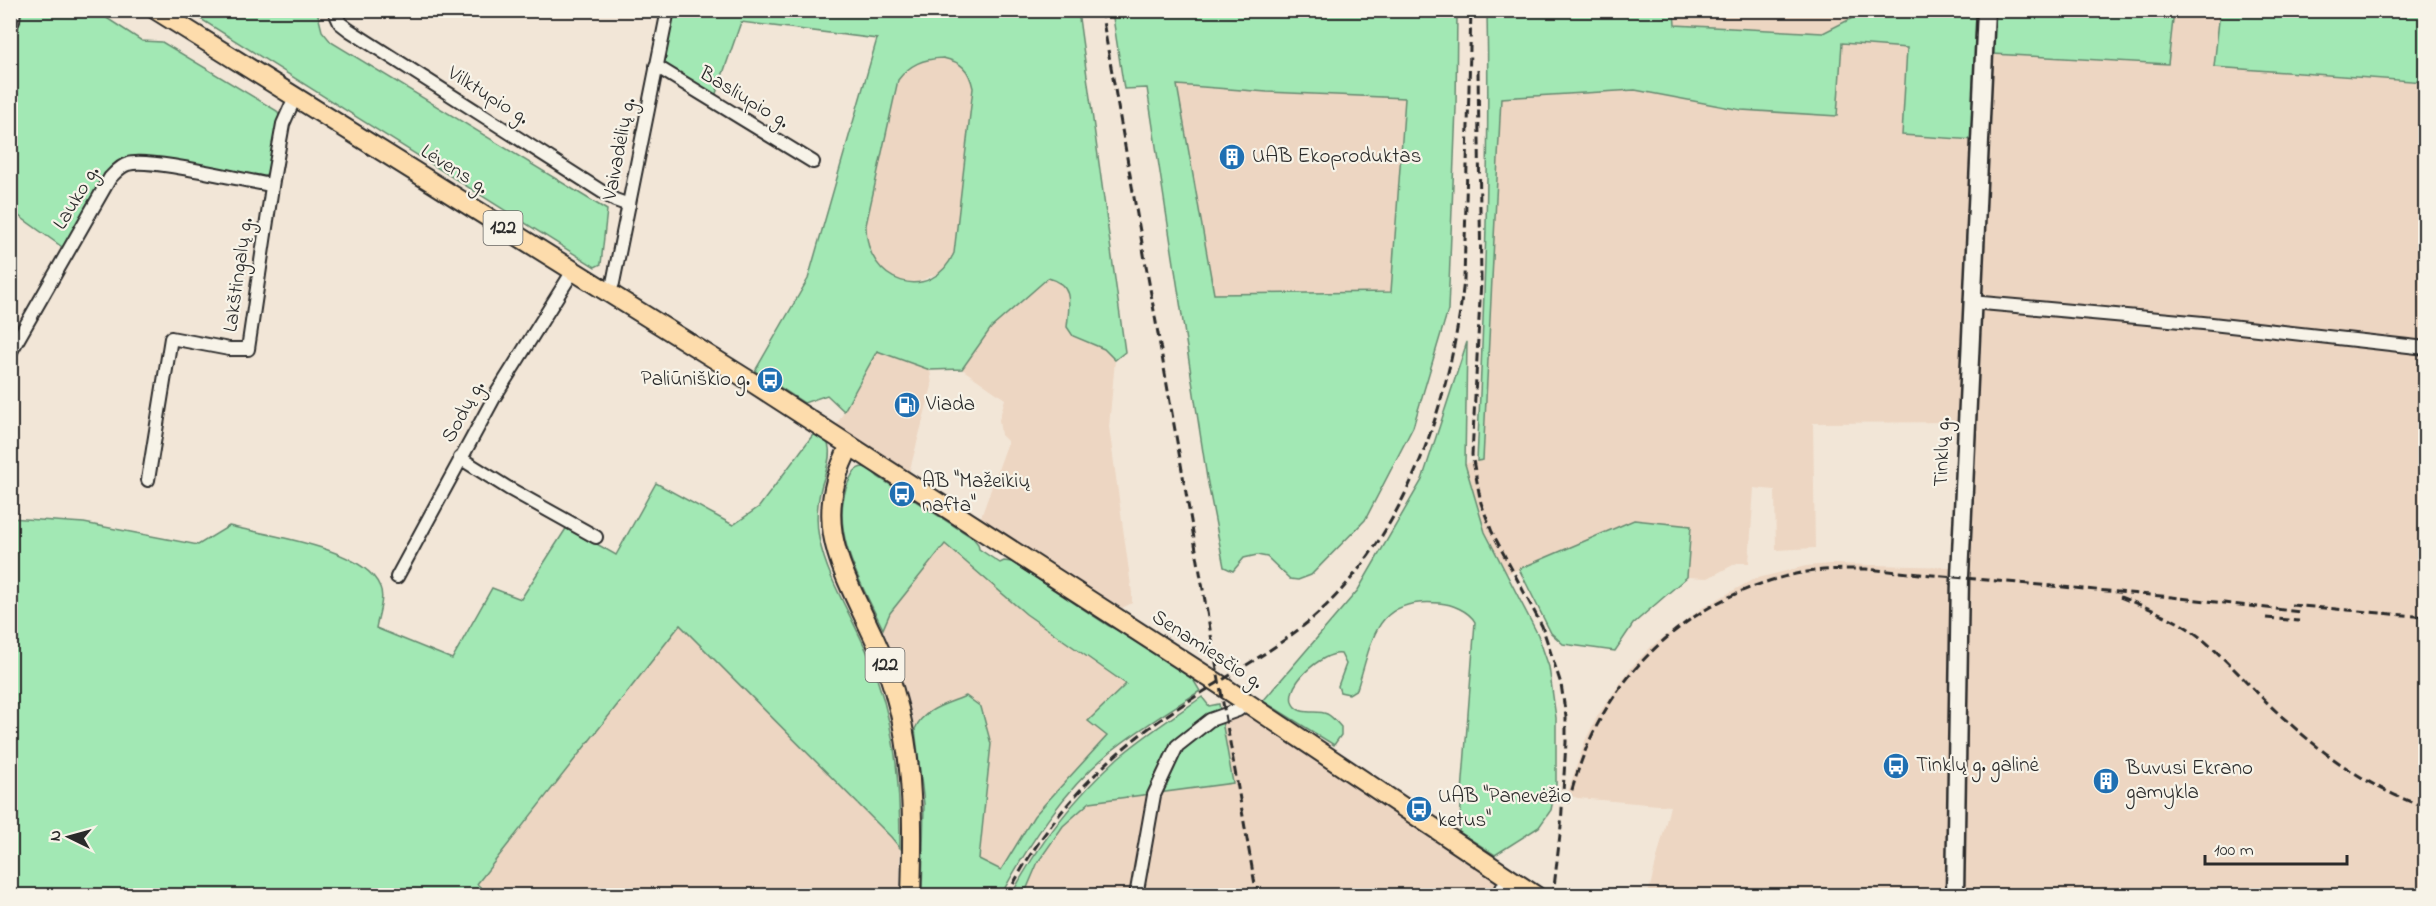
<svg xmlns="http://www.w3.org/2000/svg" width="2436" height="906" font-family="'Indie Flower',sans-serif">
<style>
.built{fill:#edd6c2}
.green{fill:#a2e8b4;stroke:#668a70;stroke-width:1.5;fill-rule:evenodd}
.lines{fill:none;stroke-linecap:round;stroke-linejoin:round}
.minor-casing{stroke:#2b2b2b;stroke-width:16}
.secondary-casing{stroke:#2b2b2b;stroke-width:21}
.primary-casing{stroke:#2b2b2b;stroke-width:22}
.minor{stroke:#f7f3e8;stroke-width:12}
.secondary{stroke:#f7f3e8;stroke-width:16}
.primary{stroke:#fddcac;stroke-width:18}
.rail{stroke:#2b2b2b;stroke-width:3;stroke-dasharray:9 4.5;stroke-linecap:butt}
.labels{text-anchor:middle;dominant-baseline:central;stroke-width:4.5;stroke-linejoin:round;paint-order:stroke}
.shield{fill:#f7f3e8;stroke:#686764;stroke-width:1.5}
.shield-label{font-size:20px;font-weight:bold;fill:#2b2b2b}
.street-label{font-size:21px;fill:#2b2b2b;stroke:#f7f3e8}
.poi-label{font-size:21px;fill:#2b2b2b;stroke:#f7f3e8;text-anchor:start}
</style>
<rect width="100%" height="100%" fill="#f2e6d7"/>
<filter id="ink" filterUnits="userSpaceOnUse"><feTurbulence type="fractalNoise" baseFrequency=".0167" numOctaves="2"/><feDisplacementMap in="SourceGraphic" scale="12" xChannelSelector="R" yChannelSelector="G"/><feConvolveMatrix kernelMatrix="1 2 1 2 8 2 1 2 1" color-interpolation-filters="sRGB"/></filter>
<g filter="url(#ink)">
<g class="built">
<path d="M1674,11h192l-43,22 -148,-8z"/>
<path d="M2174,11h46l-6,56 211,15v813l-463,1 5,-289 26,-553 175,10z"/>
<path d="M1842,43l66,6 67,91 -13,282 -149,1 2,125 -39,2 -1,-60 -21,-2 -5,75h-12l-29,15 -21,-1 4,-51 -132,28 -53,20 -21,-43 -20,-67 18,-5 18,-361 134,-8 106,20 96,6z"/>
<path d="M943,58l10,2 12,7 6,10 2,11 -19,165 -5,11 -10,9 -22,9 -15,-1 -10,-3 -10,-7 -10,-13 -6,-20v-13l31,-145 8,-10 13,-8z"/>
<path d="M1176,85l91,7 139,5 -14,195 -178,2z"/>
<path d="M1048,278l11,3 9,11 -1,36 6,8 31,13 11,11 -6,67 23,166v10l-10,5 -142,-88 28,-78 -7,-7 -2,-15 6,-21 -43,-30 29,-41z"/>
<path d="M877,351l53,19 2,16 -23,87 -74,-45z"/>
<path d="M945,544l81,70 100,70 -37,37 18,15 -73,80 -33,54 -22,-11 12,-115 -72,-24 -4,9 -11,-43 -21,-57 7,-16z"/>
<path d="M1830,564l124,3 -8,328h-298l22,-89 -92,-8 -11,-3 18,-54 13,-26 33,-47 20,-21 51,-39 52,-29 52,-13z"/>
<path d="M680,625l211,212 9,11v47l-411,1 -12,-11z"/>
<path d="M1241,714l15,3 273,179h-505l14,-34 25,-36 27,-24 143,-19 -11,-60 8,-2 -2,-4z"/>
</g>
<g class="green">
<path d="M14,11h82l46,30 20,1 115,69 6,13 -10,56c-41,-8 -111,-29 -150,-20l-58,89 -49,-35 -5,16 -1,-203z"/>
<path d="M188,11h129l5,20 9,11 276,168 -6,54 -6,3z"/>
<path d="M668,11h410l47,341 -10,8 -11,-11 -31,-13 -6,-9c2,-22 8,-42 -19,-49l-57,50 -29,41 -32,1 -53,-19 -33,60 -17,-16 -23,8 -49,-32 53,-92 69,-240 -136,-17 -28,80 -57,-36zM943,58c18,4 26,11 30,30l-19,165c-23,52 -89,31 -88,-28l32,-145c12,-16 25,-21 45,-22z"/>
<path d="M1112,11h345l-1,97 -8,202 -35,117 -48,93 -54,55 -13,5 -8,-1 -23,-22 -10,-2 -13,3 -11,13 -9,-4 -17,-89 -60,-390 -23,1zM1177,85l90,7 138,6 -14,194 -177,2z"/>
<path d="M1487,11h187l1,14 148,8 43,-22h114l-5,129 -73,-5 5,-87 -65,-5 -5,73 -96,-6 -106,-20 -134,8 -18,362 -6,1c7,-150 13,-300 10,-450z"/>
<path d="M1993,11h181l-6,53 -175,-10z"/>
<path d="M2220,11h205v71l-211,-15z"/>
<path d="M1467,342l-2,122 20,68 53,103 11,32 7,51v67l-5,25 -12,17 -44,28 -36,-23 16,-210c-6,-11 -23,-18 -36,-19 -65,-6 -66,37 -82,86l-8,5 -9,-2 -2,-6 8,-22 -5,-10c-19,-3 -62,35 -46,53 7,8 23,3 32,7 6,3 10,9 14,13v8l-7,10 -71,-44 95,-111 64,-110z"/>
<path d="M815,432c6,4 13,8 14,16 2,13 -5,28 -8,40 -4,16 -5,34 -2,50 8,41 32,76 48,114 28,68 33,123 33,196l-9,-11 -211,-212 -203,259 12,11h-478l-1,-377 74,5 114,22 31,-19c38,9 136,22 151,61 5,11 -2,29 -4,41l76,31 40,-71 29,11 46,-72 49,28 40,-72 77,42 26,-18z"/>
<path d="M863,467l7,2 8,8 95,61 5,6 1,5 21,14 4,-2 8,1 97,64 27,12 52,33 12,20c-31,20 -63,39 -91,62 -46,38 -80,91 -108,142h-79l2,-91 -9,-75c8,-20 32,-25 51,-33l15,11 10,37 -12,115 22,11 33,-54 73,-80 -19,-15 38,-37 -100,-70 -81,-70 -55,69 -7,16c-20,-42 -55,-98 -35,-146 4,-8 6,-15 15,-16z"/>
<path d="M1634,520l57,6 -4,51 -54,47 -18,27 -52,-7 -12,-11 -32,-64z"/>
<path d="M1202,697l7,9 10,-2 14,79 -143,19 -27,24 -25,36 -14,33 -13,1c26,-51 66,-101 108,-139 26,-22 55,-41 83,-60z"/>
</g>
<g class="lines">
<defs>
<g id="minor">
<path d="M334,10l6,13 9,7 266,170 14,5"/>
<path d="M10,27l3,-6 1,-11"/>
<path d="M656,66l157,96"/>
<path d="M609,293l4,-10 55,-273"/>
<path d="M1971,302l232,21 223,25"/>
<path d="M10,353l100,-175c5,-5 10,-12 18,-14 20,-7 117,17 144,21"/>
<path d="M460,458l48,30 88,49"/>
<path d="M148,480l23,-142 58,11h19l25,-169 10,-56 12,-27"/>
<path d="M397,577l98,-181 78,-125"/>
<path d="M2426,774v17"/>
<path d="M1136,896l18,-101 23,-49 33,-26 28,-10 9,-7"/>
<path d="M1498,896l10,-19"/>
</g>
<path id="secondary" d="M1955,896l5,-320 26,-566"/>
<g id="primary">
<path d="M156,10l594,371 469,303 317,212"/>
<path d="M850,446c-41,76 -7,124 25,194 10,21 18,45 24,69 15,61 14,123 12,187"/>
</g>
</defs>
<use href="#minor" class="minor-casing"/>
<use href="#secondary" class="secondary-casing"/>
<use href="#primary" class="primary-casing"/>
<use href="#minor" class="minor"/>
<use href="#secondary" class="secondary"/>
<use href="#primary" class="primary"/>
<g class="rail">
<path d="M1101,10l156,886"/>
<path d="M1478,70l3,210 -9,175 9,48 11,29 50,94 19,58 5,33v25l-5,84 -8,70"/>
<path d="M2120,597c28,11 58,22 81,41 31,26 56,57 86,83 40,36 87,70 139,86"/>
<path d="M2291,605l135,12"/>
<path d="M2266,618l33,3"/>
<path d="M1568,803c6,-20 12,-41 21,-61 39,-89 122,-154 218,-170 19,-3 39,-3 59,-3l306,28 129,15"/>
<path d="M1007,896c33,-66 84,-125 142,-168 51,-38 110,-66 159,-106 97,-81 143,-220 156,-342l7,-270"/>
</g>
</g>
</g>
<defs>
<symbol id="building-disc" viewBox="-11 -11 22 22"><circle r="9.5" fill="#1f6fb2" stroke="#f7f3e8"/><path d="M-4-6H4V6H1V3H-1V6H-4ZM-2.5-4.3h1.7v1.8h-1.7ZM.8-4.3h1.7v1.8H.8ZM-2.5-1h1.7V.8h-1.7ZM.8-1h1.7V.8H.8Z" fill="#fff"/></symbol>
<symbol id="bus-disc" viewBox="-11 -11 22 22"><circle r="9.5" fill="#1f6fb2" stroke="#f7f3e8"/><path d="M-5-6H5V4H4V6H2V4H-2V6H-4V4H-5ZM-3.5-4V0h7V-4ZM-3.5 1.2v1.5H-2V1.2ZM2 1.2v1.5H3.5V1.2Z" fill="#fff"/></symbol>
<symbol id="fuel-disc" viewBox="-11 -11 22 22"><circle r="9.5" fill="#1f6fb2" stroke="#f7f3e8"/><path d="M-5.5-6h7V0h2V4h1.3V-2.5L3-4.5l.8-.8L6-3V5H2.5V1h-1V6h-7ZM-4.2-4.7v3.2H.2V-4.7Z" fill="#fff"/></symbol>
</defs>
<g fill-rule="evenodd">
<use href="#building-disc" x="1217" y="142" width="30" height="30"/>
<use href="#bus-disc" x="755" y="365" width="30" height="30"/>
<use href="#fuel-disc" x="892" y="390" width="30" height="30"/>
<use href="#bus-disc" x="887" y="479" width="30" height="30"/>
<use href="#bus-disc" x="1881" y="751" width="30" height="30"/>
<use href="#building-disc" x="2091" y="766" width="30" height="30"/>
<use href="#bus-disc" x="1404" y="794" width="30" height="30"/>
</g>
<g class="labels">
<g class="shield">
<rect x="483.5" y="211" width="39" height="34" rx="4.5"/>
<rect x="865.5" y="648" width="39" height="34" rx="4.5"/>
</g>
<g class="shield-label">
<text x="503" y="228">122</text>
<text x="885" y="665">122</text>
</g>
<g class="street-label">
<text transform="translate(488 96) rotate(32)">Vilktupio g.</text>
<text transform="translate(744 98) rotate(31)">Basliupio g.</text>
<text transform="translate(620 149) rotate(-79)">Vaivadėlių g.</text>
<text transform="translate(454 170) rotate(32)">Lėvens g.</text>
<text transform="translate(77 198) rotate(-59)">Lauko g.</text>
<text transform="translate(239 275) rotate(-82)">Lakštingalų g.</text>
<text transform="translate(464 412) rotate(-61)">Sodų g.</text>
<text transform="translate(1943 452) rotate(-88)">Tinklų g.</text>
<text transform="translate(1207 650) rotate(33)">Senamiesčio g.</text>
</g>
<g class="poi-label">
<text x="1252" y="157">UAB Ekoproduktas</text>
<text x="750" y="380" text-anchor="end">Paliūniškio g.</text>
<text x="926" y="405">Viada</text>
<text x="922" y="482">AB "Mažeikių<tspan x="922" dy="24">nafta"</tspan></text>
<text x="1916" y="766">Tinklų g. galinė</text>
<text x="2126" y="769">Buvusi Ekrano<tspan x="2126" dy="24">gamykla</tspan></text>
<text x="1438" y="797">UAB "Panevėžio<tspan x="1438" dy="24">ketus"</tspan></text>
</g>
</g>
<rect width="2436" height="906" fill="none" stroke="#f7f3e8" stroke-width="36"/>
<rect x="18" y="18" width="2400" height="870" fill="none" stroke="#2b2b2b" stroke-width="2" filter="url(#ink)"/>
<g transform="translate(69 837) rotate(275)" stroke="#f7f3e8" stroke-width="4.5" paint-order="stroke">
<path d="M0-4.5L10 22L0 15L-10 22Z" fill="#2b2b2b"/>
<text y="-9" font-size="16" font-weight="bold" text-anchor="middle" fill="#2b2b2b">N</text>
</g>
<path d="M2205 855v9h142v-9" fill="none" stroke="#2b2b2b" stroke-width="3"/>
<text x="2214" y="855" font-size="18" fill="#2b2b2b" stroke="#f7f3e8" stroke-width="4.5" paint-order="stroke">100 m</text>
</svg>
